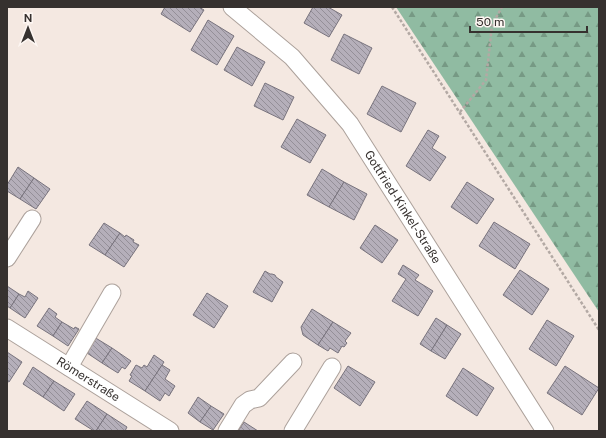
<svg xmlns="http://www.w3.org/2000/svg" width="606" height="438" font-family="'Public Sans',sans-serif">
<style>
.forest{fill:url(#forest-firs)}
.building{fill:url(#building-back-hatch);stroke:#78737d}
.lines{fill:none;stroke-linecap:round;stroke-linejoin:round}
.minor-casing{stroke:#aca19b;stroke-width:19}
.path{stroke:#b3a9a4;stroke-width:2.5;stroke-dasharray:3 2;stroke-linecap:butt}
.minor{stroke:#fff;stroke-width:17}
.labels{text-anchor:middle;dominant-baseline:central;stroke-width:4;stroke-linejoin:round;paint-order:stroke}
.street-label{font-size:12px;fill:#36312f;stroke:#fdf6f2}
</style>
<defs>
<pattern id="forest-firs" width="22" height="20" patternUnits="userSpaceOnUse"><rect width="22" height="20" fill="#90bba2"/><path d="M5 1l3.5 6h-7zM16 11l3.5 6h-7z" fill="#769984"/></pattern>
<pattern id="building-back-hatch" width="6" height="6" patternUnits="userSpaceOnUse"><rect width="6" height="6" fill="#b5afba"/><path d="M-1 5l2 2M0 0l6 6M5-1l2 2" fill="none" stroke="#948f98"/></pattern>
</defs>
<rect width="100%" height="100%" fill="#f4e8e1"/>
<path class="forest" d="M396,7h203v305z"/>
<g class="building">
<path d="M165,7h34l5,3 -14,22 -29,-18z"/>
<path d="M313,7h15l14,8 -13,22 -25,-14z"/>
<path d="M208,20l26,16 -17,29 -26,-15z"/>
<path d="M344,34l28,14 -13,26 -28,-14z"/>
<path d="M237,47l28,15 -13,24 -28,-16z"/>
<path d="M265,83l29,14 -11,23 -29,-14z"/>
<path d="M382,86l34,17 -15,29 -34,-18z"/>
<path d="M297,119l29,16 -16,28 -29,-16z"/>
<path d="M428,130l11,6 -7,12 14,9 -16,24 -24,-15z"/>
<path d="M18,167l16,11 -14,21 -13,-8v-6z"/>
<path d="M322,169l22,13 -15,25 -22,-12z"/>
<path d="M34,178l16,11 -14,20 -16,-10z"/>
<path d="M344,182l23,12 -13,26 -25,-13z"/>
<path d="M467,182l27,17 -17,25 -26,-17z"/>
<path d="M494,222l36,22 -15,25 -36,-23z"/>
<path d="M104,223l16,10 -15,22 -16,-10z"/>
<path d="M375,225l23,15 -16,23 -22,-15z"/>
<path d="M120,233l5,4 1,-2 8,5 -1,2 6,3 -15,22 -19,-12z"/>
<path d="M403,265l16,10 -4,5 18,11 -15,25 -26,-15 14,-22 -8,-5z"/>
<path d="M520,270l29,19 -17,26 -29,-20z"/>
<path d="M265,271l5,3h2l3,1 1,2 7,5 -11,20 -19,-10z"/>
<path d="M7,286l12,8 -9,14 -3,-2z"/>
<path d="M28,291l10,7 -13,20 -15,-10 9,-14 6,3z"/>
<path d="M207,293l21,13 -14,22 -21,-13z"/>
<path d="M49,308l8,6 -2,3 7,5 -9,14 -16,-10z"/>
<path d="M312,309l21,13 -15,23 -15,-10 -2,-8z"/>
<path d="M436,318l11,7 -16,26 -11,-7z"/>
<path d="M547,320l27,16 -18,30 -27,-17z"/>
<path d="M62,322l12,7 1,-2 4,2 -11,17 -15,-10z"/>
<path d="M333,322l18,11 -6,8 2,2 -3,4 -2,-1 -4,7 -8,-5 -2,3 -10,-6z"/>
<path d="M447,325l14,9 -16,25 -14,-8z"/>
<path d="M94,337l18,11 -10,15 -15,-10 5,-9 -2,-1z"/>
<path d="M112,348l19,13 -6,8 -3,-2 -4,6 -16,-10z"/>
<path d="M7,352l15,10 -13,20 -2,-1z"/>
<path d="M154,355l10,7 -19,29 -16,-10 3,-5 -2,-1 6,-10 6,3 2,-3 3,2z"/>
<path d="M162,365l8,5 -5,9 10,7 -6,10 -4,-3 -5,8 -15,-10z"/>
<path d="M348,366l27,16 -15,24 -26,-18z"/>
<path d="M565,366l34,22 -17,27 -35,-22z"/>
<path d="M33,367l21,14 -11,16 -20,-13z"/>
<path d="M463,368l31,20 -17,28 -31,-20z"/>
<path d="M54,381l21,13 -11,17 -21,-14z"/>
<path d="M198,397l13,9 -11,16 -12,-9z"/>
<path d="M87,401l20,13 -11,17h-2l-19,-12z"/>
<path d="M211,406l13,8 -11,16 -13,-8z"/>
<path d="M107,414l20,13 -2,4h-29z"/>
<path d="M244,422l14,9h-20z"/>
</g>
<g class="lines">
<defs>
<g id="minor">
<path id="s1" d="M232,7l60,50 58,67 195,307"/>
<path d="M7,258l25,-39"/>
<path id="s2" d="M7,328l163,103"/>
<path d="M69,367l43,-74"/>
<path d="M227,431l16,-26 7,-5 9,-2 34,-36"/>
<path d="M293,431l39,-64"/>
</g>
</defs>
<use href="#minor" class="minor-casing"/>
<g class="path">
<path d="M392,7l207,323"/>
<path d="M460,112l26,-32 6,-55 10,-18"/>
</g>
<use href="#minor" class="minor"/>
</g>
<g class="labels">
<g class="street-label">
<text stroke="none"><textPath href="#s1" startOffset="265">Gottfried-Kinkel-Straße</textPath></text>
<text stroke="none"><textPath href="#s2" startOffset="96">Römerstraße</textPath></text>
</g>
</g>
<rect width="606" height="438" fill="none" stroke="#36312f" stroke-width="16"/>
<g transform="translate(28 28)" stroke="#fdf6f2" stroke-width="3" paint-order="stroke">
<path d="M0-3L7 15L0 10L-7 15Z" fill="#36312f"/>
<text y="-6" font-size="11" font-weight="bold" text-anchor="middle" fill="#36312f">N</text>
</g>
<path d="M470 26v6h117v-6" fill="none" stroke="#36312f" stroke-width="2"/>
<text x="476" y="26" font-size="12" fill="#36312f" stroke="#fdf6f2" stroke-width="3" paint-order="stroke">50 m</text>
</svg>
